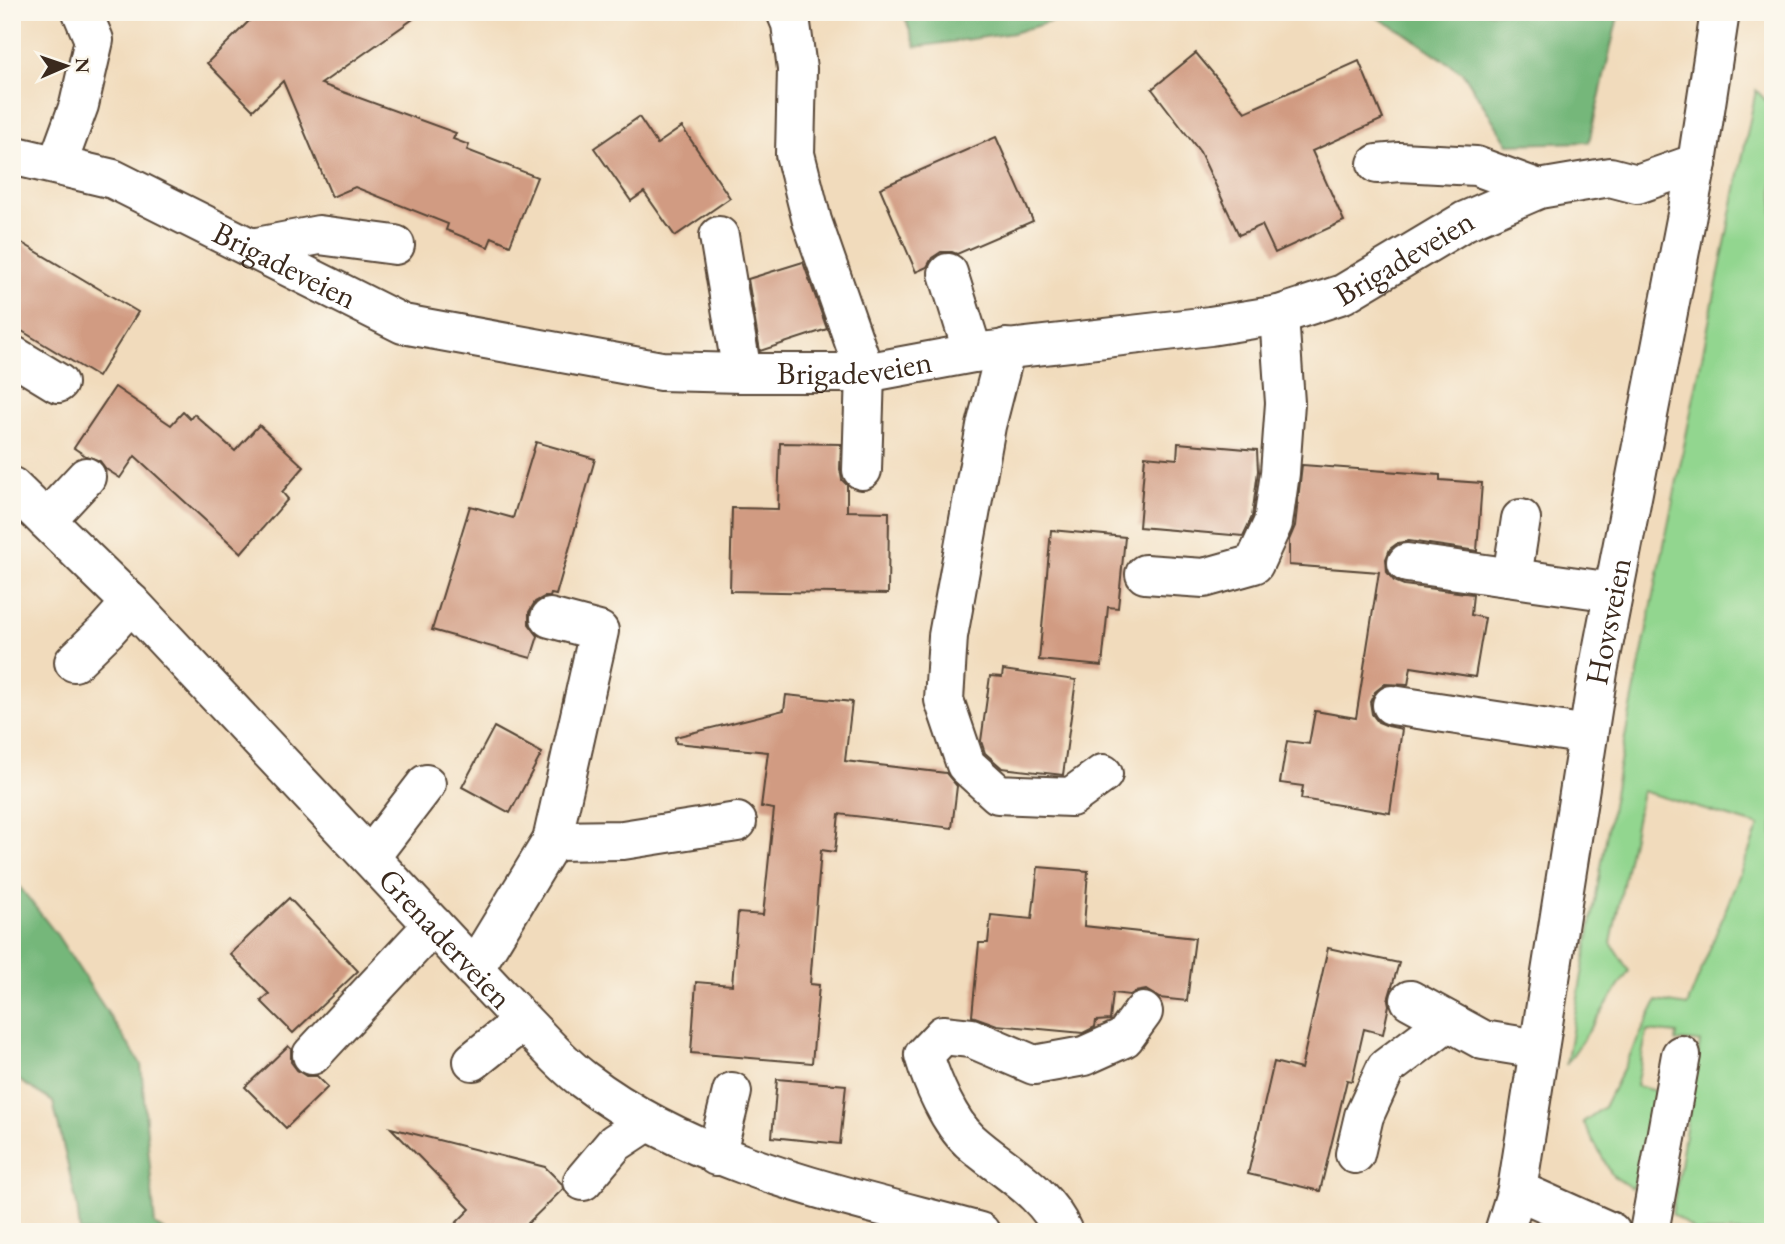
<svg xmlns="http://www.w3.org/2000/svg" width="1785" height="1244" font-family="'EB Garamond',serif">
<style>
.green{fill:#92d68f;stroke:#668056;stroke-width:2}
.forest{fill:#75b77a;stroke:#58704c;stroke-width:2}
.building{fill:#d19b82}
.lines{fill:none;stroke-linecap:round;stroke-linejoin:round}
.minor-casing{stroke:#564536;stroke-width:42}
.minor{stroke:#fff;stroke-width:38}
.labels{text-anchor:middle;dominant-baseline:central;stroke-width:7;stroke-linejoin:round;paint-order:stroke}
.street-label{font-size:32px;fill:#3b2a1e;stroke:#fbf7ec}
</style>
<rect width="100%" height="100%" fill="#fbf7ec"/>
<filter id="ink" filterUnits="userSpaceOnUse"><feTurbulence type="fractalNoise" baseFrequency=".0143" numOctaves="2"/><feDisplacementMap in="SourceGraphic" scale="14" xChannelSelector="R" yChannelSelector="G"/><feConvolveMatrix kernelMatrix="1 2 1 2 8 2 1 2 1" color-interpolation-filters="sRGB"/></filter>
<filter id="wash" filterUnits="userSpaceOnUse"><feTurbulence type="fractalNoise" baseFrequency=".00686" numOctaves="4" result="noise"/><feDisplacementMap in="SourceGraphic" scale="28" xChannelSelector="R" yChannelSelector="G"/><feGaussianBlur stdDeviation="1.57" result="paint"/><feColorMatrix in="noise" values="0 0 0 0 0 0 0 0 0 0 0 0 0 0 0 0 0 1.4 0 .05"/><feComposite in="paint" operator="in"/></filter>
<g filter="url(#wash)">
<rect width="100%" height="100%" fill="#f1dbbc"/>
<path class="green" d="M1756,90l17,18v983l-3,3 3,7v131h-76l-25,-18 28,-172 -24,-1 1,-7 -30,-3 -11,55 20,5 -14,83 -11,14 -19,-13 -29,-53 21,-15 53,-106 30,5 72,-180 -117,-35 -31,152 18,28 -63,94 51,-288z"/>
<g class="forest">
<path d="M903,12h180l-70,21 -97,14z"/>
<path d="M1367,12h252l-30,130 -81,2 -45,-71 -60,-41z"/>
<path d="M12,877l45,58 84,129 14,161 11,7h-86l-3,-27 -24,-103 -41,-26z"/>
</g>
<g id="blocks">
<g class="building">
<path d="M258,12h165l-102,72 135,49 -3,6 16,6 -2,5 70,27 -27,68 -18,-8 -4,10 -42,-17 2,-6 -93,-37 -23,10 -49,-116 -30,29 -46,-47z"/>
<path d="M1196,53l49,59 114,-51 24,58 -71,32 32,70 -69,32 -13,-28 -23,10 -39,-83 -48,-63z"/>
<path d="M639,117l18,27 25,-17 48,71 -55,38 -31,-44 -13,9 -37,-53z"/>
<path d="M996,137l37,84 -76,33 -5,-2h-11l-9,6 -5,9 -11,5 -36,-84z"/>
<path d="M12,237l126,75 -40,65 -86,-52z"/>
<path d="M803,262l24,67 -67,22 -12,-72z"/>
<path d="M115,387l56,38 12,-13 7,7 4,-5 41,37 24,-26 45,42 -22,25 6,7 -47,54 -106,-97 -15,22 -14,-9 -6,-8 -14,-5 -12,-8z"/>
<path d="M536,442l59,17 -39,136 -5,-1 -1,3h-6l-9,5 -6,10v12l9,12 -7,22 -99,-28 38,-124 43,12z"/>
<path d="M780,443l61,1 -1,25 2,11 5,5v26l42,1 -1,82 -158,-3 2,-83 46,1z"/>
<path d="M1178,443l79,7 1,21 -6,46 -9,19 -104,-9 6,-71 32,3z"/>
<path d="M1302,465l138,10v5l42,3 -5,68 -68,-10 -11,2 -8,6 -4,10 1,13 7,9 10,4 69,9 -2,21 14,3 -10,59 -64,-10 -3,18 -23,-1 -10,8 -5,10 2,12 6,8 10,4 14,3 -12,84 -89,-14 2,-13 -23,-3 7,-42 22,3 6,-33 41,7 23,-146 -90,-7v-25l6,-14z"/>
<path d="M1051,530l74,7 -7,71 -10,-1 -6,59 -63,-6z"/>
<path d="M1003,670l73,10 -13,95 -61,-7 -17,-15 -4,-12 9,-65 12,1z"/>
<path d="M786,695l66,7 -7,59 101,12 11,13 -5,42 -113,-14 -4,38 -14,-2 -11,134 9,1 -7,78 -121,-10 5,-71 36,3 6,-72 25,2 11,-106 -13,-2 7,-55 -92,-9 -1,-6 109,-27z"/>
<path d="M494,727l48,26 -32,60 -48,-26z"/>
<path d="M1038,867l50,4 -4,55 111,12 -8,63 -28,-3 -13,-8 -11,2 -5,3 -17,-2 -3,27 -14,1 -1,6 -12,6 -86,-8 -25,-9 7,-73h9l3,-28 41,4z"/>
<path d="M289,898l69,73 -65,62 -32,-32 8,-7 -39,-40z"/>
<path d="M1328,948l71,15 -11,37 1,5 -6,29 -19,-5 -12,52 -5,-1 -27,111 -72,-17 26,-112 27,7z"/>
<path d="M288,1046l3,3v13l6,8 9,6h11l11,11 -42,41 -41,-41z"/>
<path d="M777,1079l69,6 -6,59 -68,-7z"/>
<path d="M391,1128l154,39 17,17 1,5 -44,43h-72l23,-23z"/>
</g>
</g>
</g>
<g filter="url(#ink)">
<use href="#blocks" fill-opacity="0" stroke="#564536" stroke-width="2"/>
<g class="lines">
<defs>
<g id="minor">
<path d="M786,12l5,12 6,45 -2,85 17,67 53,152 -3,97"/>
<path id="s1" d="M12,155l101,24 290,145 258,47 81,2h123l108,-20 237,-27 69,-11 64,-21 122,-73 74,-32 71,-12 27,7 60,-21"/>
<path d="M1377,164l23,-2 76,4 63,23"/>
<path d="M57,165l22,-60 15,-65 -12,-28"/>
<path d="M719,236l23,137"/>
<path d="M252,248l67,-13 76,10"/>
<path d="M948,273l25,80"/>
<path d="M1006,348l-20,78 -38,210 -4,64 22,65 32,29 73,3 32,-23"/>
<path d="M12,355l46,28"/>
<path id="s2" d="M12,487l119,116 392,418c20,20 39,43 61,59 114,87 260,115 396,152"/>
<path d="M46,520l40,-43"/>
<path d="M1407,563l206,29"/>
<path d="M1145,574l59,4 50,-14 19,-41 7,-50 5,-70 -6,-88"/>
<path d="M1512,577l9,-58"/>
<path d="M74,662l32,-31 25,-28"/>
<path d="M1392,705l196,30"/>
<path d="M552,841l71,-1 114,-18"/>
<path d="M370,857l56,-73"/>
<path d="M474,969l78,-128 47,-210 -49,-13"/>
<path d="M1410,1000l73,40 55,9"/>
<path d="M312,1055l121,-130"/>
<path d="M473,1061l50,-40"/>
<path d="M1355,1154l9,-38 22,-48 62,-47"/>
<path d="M716,1156l16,-64"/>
<path d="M583,1181l32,-38 32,-21"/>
<path d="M1517,1190l94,42"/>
<path d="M1063,1232c-18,-42 -61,-62 -93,-91 -21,-19 -38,-59 -46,-86l19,-20 28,3 63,27 50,-9 40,-18 19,-26"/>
<path id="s3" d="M1504,1232l13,-42 81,-518 99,-509 23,-151"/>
<path d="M1649,1232l32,-177"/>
</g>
</defs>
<use href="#minor" class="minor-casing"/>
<use href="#minor" class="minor"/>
</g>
</g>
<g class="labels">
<g class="street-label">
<text stroke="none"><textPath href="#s1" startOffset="1451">Brigadeveien</textPath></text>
<text stroke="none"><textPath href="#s1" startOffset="296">Brigadeveien</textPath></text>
<text stroke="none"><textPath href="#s1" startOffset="884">Brigadeveien</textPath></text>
<text stroke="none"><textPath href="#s3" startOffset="620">Hovsveien</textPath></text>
<text stroke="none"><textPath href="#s2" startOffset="626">Grenaderveien</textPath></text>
</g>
</g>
<rect width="1785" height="1244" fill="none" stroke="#fbf7ec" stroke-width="42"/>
<g transform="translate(66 66) rotate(88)" stroke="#fbf7ec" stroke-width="5" paint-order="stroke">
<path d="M0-5L12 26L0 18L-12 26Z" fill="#3b2a1e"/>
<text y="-10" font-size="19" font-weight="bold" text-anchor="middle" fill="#3b2a1e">N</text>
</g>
</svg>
